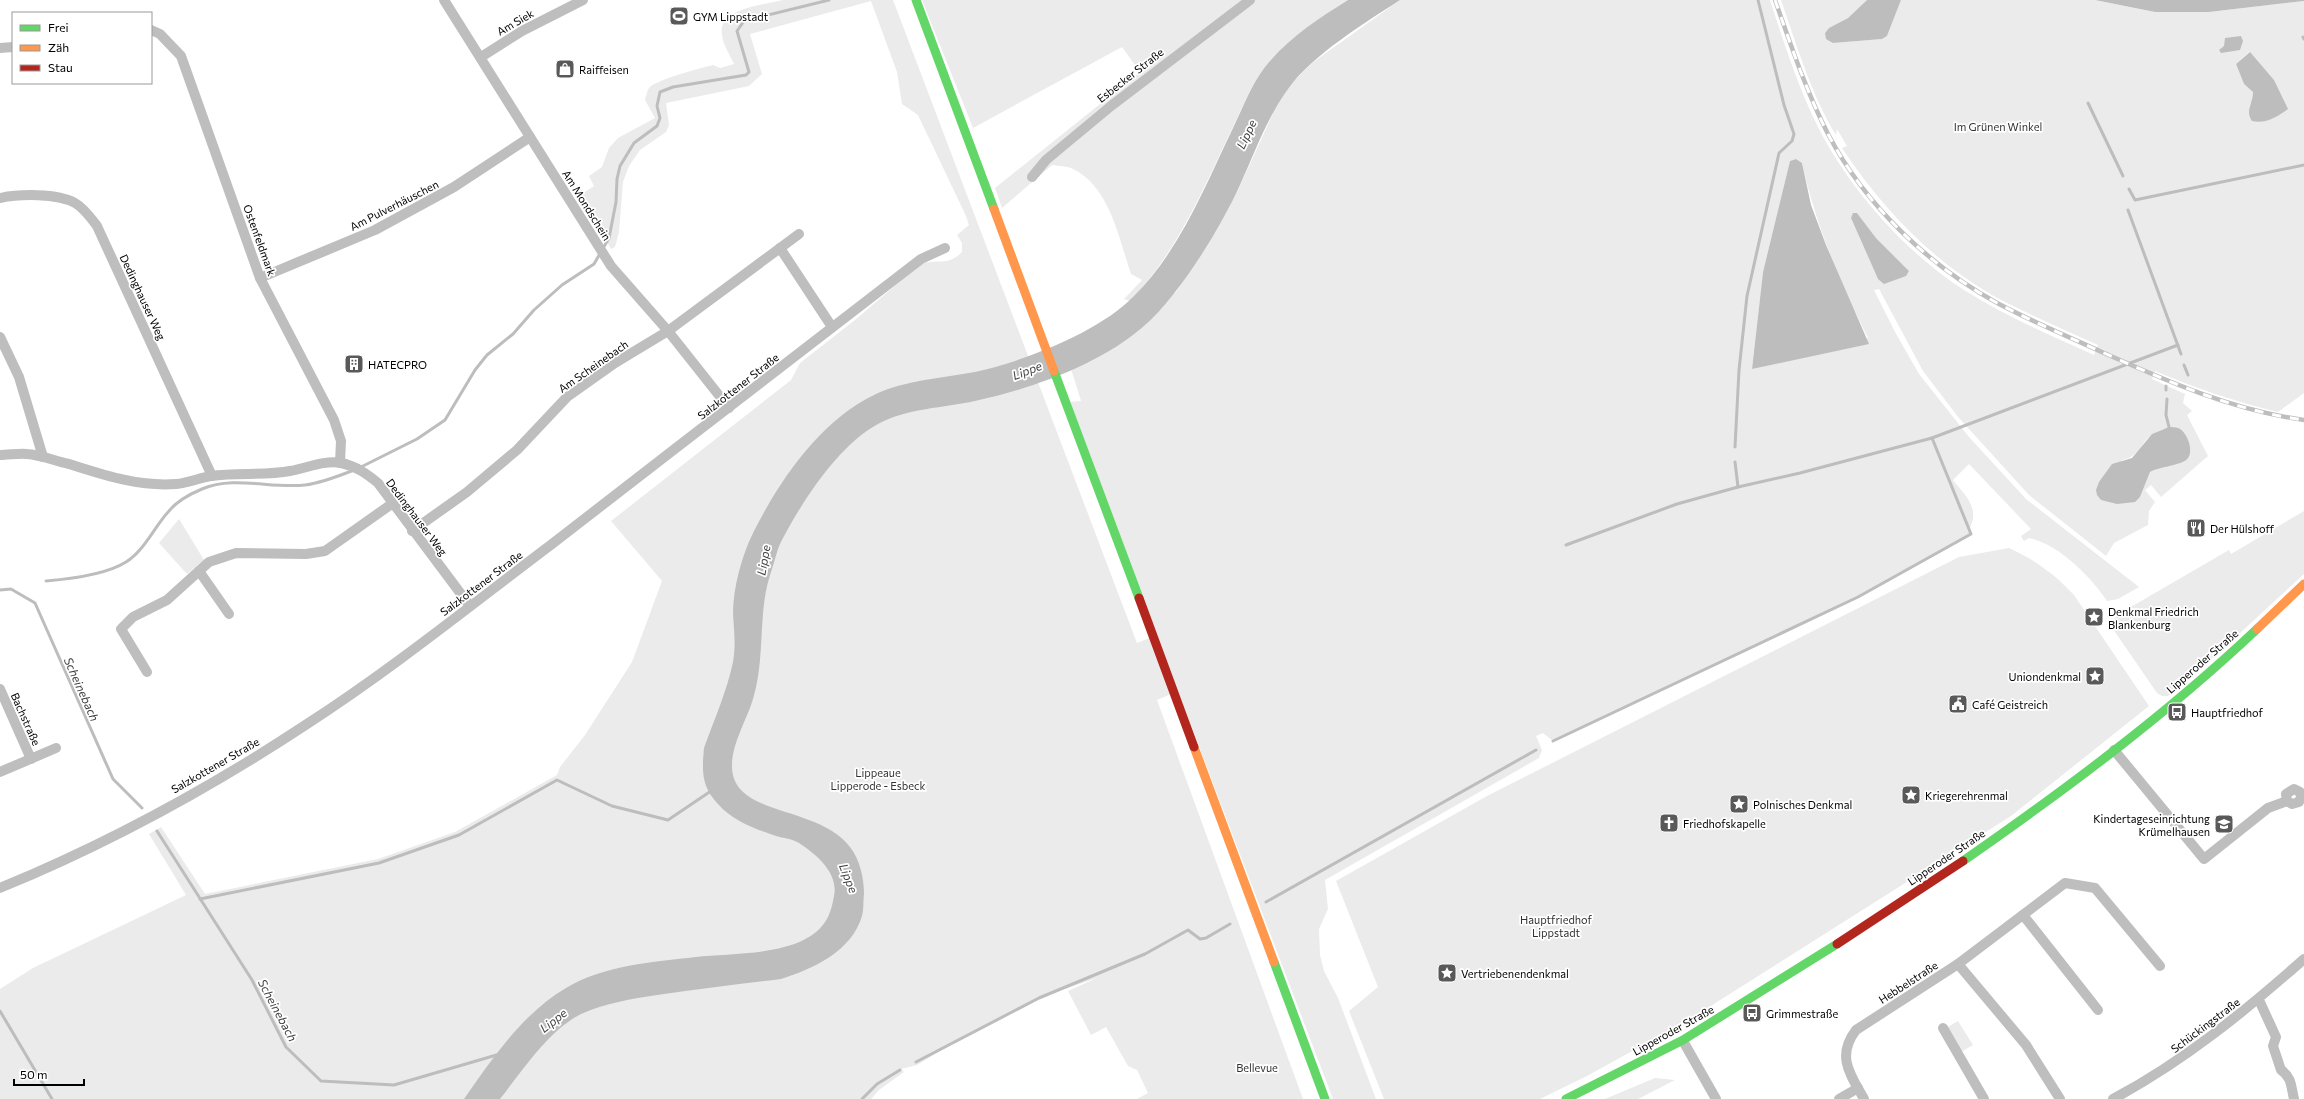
<svg xmlns="http://www.w3.org/2000/svg" width="2304" height="1099" font-family="Commissioner,sans-serif">
<style>
.green{fill:#ebebeb;fill-rule:evenodd}
.water{fill:#bdbdbd}
.lines{fill:none;stroke-linecap:round;stroke-linejoin:round}
.stream{stroke:#bdbdbd;stroke-width:3}
.street{stroke:#bebebe;stroke-width:10}
.fast{stroke:#63d668;stroke-width:9}
.slow{stroke:#ff974d;stroke-width:9}
.jam{stroke:#b3261e;stroke-width:9}
.rail-casing{stroke:#bebebe;stroke-width:4.5}
.rail{stroke:#fff;stroke-width:3;stroke-dasharray:9;stroke-linecap:butt}
.labels{text-anchor:middle;dominant-baseline:central;stroke-width:3.5;stroke-linejoin:round;paint-order:stroke}
.poi-label{font-size:11px;fill:#000;stroke:#fff;text-anchor:start}
.street-label{font-size:11px;fill:#000;stroke:#fff}
.park-label{font-size:11px;fill:#313131;stroke:#fff}
.water-label{font-size:12px;font-style:italic;fill:#424242;stroke:#fff}
</style>
<rect width="100%" height="100%" fill="#fff"/>
<g class="green">
<path d="M783,0h110l244,643 20,-8 -87,-233 11,-1 -10,-32 39,-19 66,-58 24,-36 38,-66 36,-79 16,-26 22,-22 88,-63h370c14,43 28,87 48,127 32,63 87,125 146,163 41,26 86,45 130,65l4,-10c-32,-14 -65,-29 -97,-45 -66,-36 -118,-90 -159,-152l5,-2 -10,-17 -1,6c-25,-41 -39,-89 -55,-135h86l-19,18 -19,10 -4,5 8,10 49,-4 5,-3 14,-36h194l60,12h54l95,-11v392l-26,19c-43,-10 -82,-24 -123,-41l-3,8 33,15 -2,9 9,8 -5,4 21,41 -47,41 -10,-12 -6,5 10,12 -6,9 -1,14 -34,18 -8,13 -77,-61 -70,-77 -36,-47 -44,-82 -5,1 21,42 24,42 50,63 57,62 113,88 -21,12 -11,2c-16,-24 -48,-57 -78,-63l-5,3 -3,-5 10,-7 -62,-65 -16,16c12,15 28,29 16,49l2,5 -113,63 -305,144 -10,-8 -7,3 6,14 -3,8 -214,122 3,29 -9,20 1,26 4,16 14,27 38,101h-43l-155,-408 -21,9 146,399h-166l11,-6 -11,-23 -9,-4 -22,-39 -15,8 -23,-44 29,-13 -53,18 -102,54 -25,15 -16,4 3,3 -25,18 -8,9h-871v-110l33,-21 153,-73 -37,-61 12,-7 44,67 173,-35 77,-27 102,-57 3,-8 25,-32 47,-73 30,-81 -51,-60 180,-141 9,-17 55,-43 64,-55c17,-8 27,3 43,-13v-9l-5,-8 12,-10 -3,-9 -48,-101 -16,-11 -5,-32 -26,-71 -121,33 12,40 -13,12 -83,17 3,22 -3,7 -26,18 -11,16 -6,16 -4,50 -4,15 -4,2 -31,-54 14,-9 -5,-10 13,-9 7,-19 9,-10 37,-20 -10,-18c1,-4 2,-9 4,-12 6,-8 52,-20 64,-23l7,3 14,-4c-4,-9 -11,-19 -12,-29 -5,-27 42,-30 61,-35zM2249,52l25,28 -26,27 5,-7v-8l-9,-8 -8,-20zM1796,159l6,4c14,62 37,118 66,175l-116,31 11,-97 27,-111zM1857,213l19,25 33,33 -31,8 -27,-61zM2163,429l26,14 -6,19 -21,4 -12,6 -10,25 -31,4 -8,-1 21,-40c14,-3 16,-10 24,-20 4,-5 11,-8 17,-11z"/>
<path d="M922,0h426c-29,18 -61,39 -82,66 -17,21 -25,46 -37,69 -28,59 -53,118 -99,166l-6,-2 18,-19 -11,-6c-12,-35 -21,-87 -58,-105 -5,-3 -14,-3 -21,-4l-50,43 -7,-20 145,-116 -18,-25 -149,81z"/>
<path d="M2304,511v63l-78,72 -58,50h-6l-5,-3 -44,-64v-8l4,-6 112,-65 2,4z"/>
<path d="M179,519l25,41 -17,14 -28,-31z"/>
<path d="M2009,548c26,12 46,26 65,47l75,111 -138,110 -324,205 -100,55 -47,23h-156l-35,-88 29,-24 -42,-106 151,-85 472,-239z"/>
<path d="M1958,1021l15,24 -12,7 -15,-24z"/>
<path d="M1655,1078l20,2 -37,19h-33z"/>
</g>
<g class="water">
<path d="M1348,0h52c-35,23 -88,55 -112,89 -21,29 -33,63 -48,96 -19,42 -61,111 -96,141 -43,38 -113,63 -169,75 -31,7 -68,7 -97,23 -38,20 -75,76 -95,114 -6,10 -8,23 -12,34 -14,41 -5,85 -18,127 -7,24 -29,57 -18,82 15,34 86,28 115,66 10,13 14,31 14,47 -1,7 0,15 -2,22 -10,35 -49,53 -81,63 -41,5 -83,10 -124,16 -25,4 -52,8 -76,19 -32,16 -59,57 -81,85h-36c28,-40 58,-85 102,-111 38,-23 87,-26 130,-31 39,-5 118,1 134,-45 2,-5 3,-11 4,-16 5,-23 -18,-42 -35,-53 -6,-4 -16,-5 -23,-7 -21,-7 -43,-15 -58,-32 -17,-18 -16,-33 -14,-56 10,-28 23,-57 29,-86 3,-17 1,-32 0,-48 0,-27 9,-59 21,-83 27,-53 67,-111 122,-137 30,-14 67,-16 99,-22 47,-10 124,-40 158,-75 47,-46 72,-111 100,-169 10,-21 18,-43 32,-61 22,-28 54,-49 83,-67z"/>
<path d="M1867,0h34l-14,36 -5,3 -49,4 -7,-4 -1,-6 4,-5 19,-10z"/>
<path d="M2095,0h209v1l-95,11h-54z"/>
<path d="M2241,36l2,5 -3,9 -19,3 -2,-3 5,-4 1,-8z"/>
<path d="M2250,52l24,28 14,29c-11,8 -22,15 -36,12 -7,-11 1,-17 1,-29l-9,-8 -8,-20z"/>
<path d="M1796,159l6,4 9,42 15,40 43,99 -117,25 11,-97 27,-111z"/>
<path d="M1853,213h4l19,25 33,33 -3,5 -22,8 -6,-5 -27,-61z"/>
<path d="M2169,427c2,0 7,0 9,1 9,3 16,23 10,30 -6,8 -28,8 -38,14l-10,25 -5,5 -18,2 -16,-4 -4,-5 -1,-5 3,-8 13,-18 20,-6 20,-24z"/>
</g>
<g class="lines">
<g class="stream">
<path d="M2303,37l1,2"/>
<path d="M2088,103l35,73"/>
<path d="M2129,189l6,11 169,-35"/>
<path d="M2128,210l53,144"/>
<path d="M2184,365l4,10"/>
<path d="M2166,386v4"/>
<path d="M2167,399l-1,16 3,12"/>
<path d="M1735,447l4,-77 8,-74 32,-143 13,-12 2,-7 -10,-29 -26,-105"/>
<path d="M1735,462l3,25"/>
<path d="M359,468l58,-29 28,-19 30,-50 12,-15 26,-21 21,-24 28,-25 32,-21 15,-26 7,-36 1,-23 3,-13 14,-23 23,-17 3,-8 -3,-12 3,-14 13,-5 73,-12 3,-3 -12,-41 7,-10 85,-21"/>
<path d="M1566,545l111,-41 61,-17 62,-14 132,-35 246,-93"/>
<path d="M46,581c24,-2 61,-7 80,-19 19,-12 28,-35 43,-51 8,-10 21,-17 33,-22 32,-14 69,0 103,-4 16,-2 34,-9 49,-15"/>
<path d="M0,590l11,-1 24,14 78,176 29,29"/>
<path d="M1553,741l305,-144 113,-63 -39,-96"/>
<path d="M157,831l95,149 34,67 35,34 73,4 106,-31"/>
<path d="M200,899l179,-36 80,-28 98,-55 55,26 56,14 43,-29"/>
<path d="M1266,902l270,-152"/>
<path d="M0,1011l52,88"/>
<path d="M916,1062l123,-64 106,-44 43,-24 12,9 6,-1 24,-14"/>
<path d="M862,1099l15,-15 23,-14"/>
</g>
<g class="street">
<path d="M444,0l167,266 57,65 61,77"/>
<path d="M151,30l9,4 21,22 79,222 74,142 7,21 -1,22"/>
<path d="M0,48l13,-1"/>
<path d="M481,57l41,-26 61,-31"/>
<path d="M1032,177l14,-17 65,-54 139,-106"/>
<path d="M0,198c19,-4 57,-5 75,5 9,5 16,15 22,23l115,250"/>
<path d="M780,248l52,79"/>
<path d="M260,278l115,-48 79,-43 76,-50"/>
<path d="M0,337l19,40 24,80"/>
<path d="M0,455c9,0 19,-2 27,-1 14,1 28,7 42,10 35,11 70,23 107,20 12,-1 23,-6 35,-8 26,-4 53,0 79,-5 17,-3 34,-11 51,-8 15,3 26,11 37,20l92,123"/>
<path d="M412,531l55,-39 50,-42 50,-53 48,-34 53,-32 131,-97"/>
<path d="M199,571l30,43"/>
<path d="M147,672l-26,-43 12,-12 34,-17 42,-38 27,-9 70,1 19,-3 68,-48"/>
<path d="M0,689l31,70"/>
<path d="M2114,750l90,109 64,-51 19,-7 5,3 7,-2 2,-5 -1,-5 -6,-3 -8,5 1,7"/>
<path d="M0,772l56,-24"/>
<path d="M0,888c107,-44 210,-100 307,-164 85,-55 164,-119 245,-180 123,-95 246,-191 369,-285l24,-11"/>
<path d="M2023,915l75,95"/>
<path d="M1958,964l68,81 34,54"/>
<path d="M2259,1000l17,37 -3,9 8,24c11,7 10,17 13,29"/>
<path d="M1943,1028l41,71"/>
<path d="M1683,1041l33,58"/>
<path d="M1839,1099l19,-11"/>
<path d="M1864,1099c-14,-25 -28,-43 -8,-69l102,-66 107,-81 30,5 65,78"/>
<path d="M2113,1099c71,-38 131,-87 191,-140"/>
</g>
<g class="fast">
<path d="M916,0l78,209"/>
<path d="M1054,371l85,227"/>
<path d="M1963,861c102,-71 203,-146 294,-232"/>
<path d="M1274,962l51,137"/>
<path d="M1566,1099l117,-59 154,-96"/>
</g>
<g class="slow">
<path d="M994,209l60,162"/>
<path d="M2257,629l47,-45"/>
<path d="M1194,747l80,215"/>
</g>
<g class="jam">
<path d="M1139,598l55,149"/>
<path d="M1837,944l126,-83"/>
</g>
<defs>
<path id="rail" d="M1775,0c16,45 31,91 53,134 37,71 101,132 171,170 34,18 70,33 105,49 65,29 128,57 200,67"/>
</defs>
<use href="#rail" class="rail-casing"/>
<use href="#rail" class="rail"/>
</g>
<defs>
<symbol id="stadium-square" viewBox="-11 -11 22 22"><rect x="-9" y="-9" width="18" height="18" rx="4" fill="#595959" stroke="#fff"/><path d="M0-5a6.5 5 0 1 0 0 10a6.5 5 0 1 0 0-10ZM-3.5-1.8h7v3.6h-7Z" fill="#fff"/></symbol>
<symbol id="shop-square" viewBox="-11 -11 22 22"><rect x="-9" y="-9" width="18" height="18" rx="4" fill="#595959" stroke="#fff"/><path d="M-5-2.5h2.3a2.7 3.5 0 0 1 5.4 0H5L5.5 6h-11ZM-1.5-2.5h3a1.5 2.3 0 0 0-3 0Z" fill="#fff"/></symbol>
<symbol id="building-square" viewBox="-11 -11 22 22"><rect x="-9" y="-9" width="18" height="18" rx="4" fill="#595959" stroke="#fff"/><path d="M-4-6H4V6H1V3H-1V6H-4ZM-2.5-4.3h1.7v1.8h-1.7ZM.8-4.3h1.7v1.8H.8ZM-2.5-1h1.7V.8h-1.7ZM.8-1h1.7V.8H.8Z" fill="#fff"/></symbol>
<symbol id="restaurant-square" viewBox="-11 -11 22 22"><rect x="-9" y="-9" width="18" height="18" rx="4" fill="#595959" stroke="#fff"/><path d="M-5-6h1v4h1v-4h1v4h1v-4h1v5L-1.5 .5V6h-2V.5L-5-1ZM5-6V6H3V1.5H1.5Q1.5-4 5-6Z" fill="#fff"/></symbol>
<symbol id="sight-square" viewBox="-11 -11 22 22"><rect x="-9" y="-9" width="18" height="18" rx="4" fill="#595959" stroke="#fff"/><path d="M0-6L1.8-2.2L6-1.7L2.9 1.2L3.7 5.4L0 3.3L-3.7 5.4L-2.9 1.2L-6-1.7L-1.8-2.2Z" fill="#fff"/></symbol>
<symbol id="civic-square" viewBox="-11 -11 22 22"><rect x="-9" y="-9" width="18" height="18" rx="4" fill="#595959" stroke="#fff"/><path d="M-.6-6.5H3V-4.5H.6V-3L4-1V1h2V6H-6V1h2V-1L-.6-3ZM-1.2 2.5V6h2.4V2.5Z" fill="#fff"/></symbol>
<symbol id="bus-square" viewBox="-11 -11 22 22"><rect x="-9" y="-9" width="18" height="18" rx="4" fill="#595959" stroke="#fff"/><path d="M-5-6H5V4H4V6H2V4H-2V6H-4V4H-5ZM-3.5-4V0h7V-4ZM-3.5 1.2v1.5H-2V1.2ZM2 1.2v1.5H3.5V1.2Z" fill="#fff"/></symbol>
<symbol id="church-square" viewBox="-11 -11 22 22"><rect x="-9" y="-9" width="18" height="18" rx="4" fill="#595959" stroke="#fff"/><path d="M-1.2-6h2.4v3.5h3.3v2.4h-3.3V6h-2.4V-.1h-3.3v-2.4h3.3Z" fill="#fff"/></symbol>
<symbol id="school-square" viewBox="-11 -11 22 22"><rect x="-9" y="-9" width="18" height="18" rx="4" fill="#595959" stroke="#fff"/><path d="M0-5L7-2L0 1L-7-2ZM-4 1L0 2.5L4 1V4Q0 6-4 4Z" fill="#fff"/></symbol>
</defs>
<g fill-rule="evenodd">
<use href="#stadium-square" x="668" y="5" width="22" height="22"/>
<use href="#shop-square" x="554" y="58" width="22" height="22"/>
<use href="#building-square" x="343" y="353" width="22" height="22"/>
<use href="#restaurant-square" x="2185" y="517" width="22" height="22"/>
<use href="#sight-square" x="2083" y="606" width="22" height="22"/>
<use href="#sight-square" x="2084" y="665" width="22" height="22"/>
<use href="#civic-square" x="1947" y="693" width="22" height="22"/>
<use href="#bus-square" x="2166" y="701" width="22" height="22"/>
<use href="#sight-square" x="1900" y="784" width="22" height="22"/>
<use href="#sight-square" x="1728" y="793" width="22" height="22"/>
<use href="#church-square" x="1658" y="812" width="22" height="22"/>
<use href="#school-square" x="2213" y="813" width="22" height="22"/>
<use href="#sight-square" x="1436" y="962" width="22" height="22"/>
<use href="#bus-square" x="1741" y="1002" width="22" height="22"/>
</g>
<g class="labels">
<g class="poi-label">
<text x="693" y="16">GYM Lippstadt</text>
<text x="579" y="69">Raiffeisen</text>
<text x="368" y="364">HATECPRO</text>
<text x="2210" y="528">Der Hülshoff</text>
<text x="2108" y="611">Denkmal Friedrich<tspan x="2108" dy="13">Blankenburg</tspan></text>
<text x="2081" y="676" text-anchor="end">Uniondenkmal</text>
<text x="1972" y="704">Café Geistreich</text>
<text x="2191" y="712">Hauptfriedhof</text>
<text x="1925" y="795">Kriegerehrenmal</text>
<text x="1753" y="804">Polnisches Denkmal</text>
<text x="2210" y="818" text-anchor="end">Kindertageseinrichtung<tspan x="2210" dy="13">Krümelhausen</tspan></text>
<text x="1683" y="823">Friedhofskapelle</text>
<text x="1461" y="973">Vertriebenendenkmal</text>
<text x="1766" y="1013">Grimmestraße</text>
</g>
<g class="street-label">
<text transform="translate(515 22) rotate(-30)">Am Siek</text>
<text transform="translate(1130 75) rotate(-38)">Esbecker Straße</text>
<text transform="translate(394 205) rotate(-27)">Am Pulverhäuschen</text>
<text transform="translate(587 205) rotate(58)">Am Mondschein</text>
<text transform="translate(260 240) rotate(70)">Ostenfeldmark</text>
<text transform="translate(143 297) rotate(65)">Dedinghauser Weg</text>
<text transform="translate(593 366) rotate(-35)">Am Scheinebach</text>
<text transform="translate(738 386) rotate(-38)">Salzkottener Straße</text>
<text transform="translate(417 517) rotate(53)">Dedinghauser Weg</text>
<text transform="translate(481 583) rotate(-37)">Salzkottener Straße</text>
<text transform="translate(2202 661) rotate(-41)">Lipperoder Straße</text>
<text transform="translate(26 719) rotate(66)">Bachstraße</text>
<text transform="translate(215 765) rotate(-30)">Salzkottener Straße</text>
<text transform="translate(1946 857) rotate(-34)">Lipperoder Straße</text>
<text transform="translate(1908 982) rotate(-33)">Hebbelstraße</text>
<text transform="translate(2205 1025) rotate(-37)">Schückingstraße</text>
<text transform="translate(1673 1030) rotate(-29)">Lipperoder Straße</text>
</g>
<g class="park-label">
<text x="1998" y="126">Im Grünen Winkel</text>
<text x="878" y="772">Lippeaue<tspan x="878" dy="13">Lipperode - Esbeck</tspan></text>
<text x="1556" y="919">Hauptfriedhof<tspan x="1556" dy="13">Lippstadt</tspan></text>
<text x="1257" y="1067">Bellevue</text>
</g>
<g class="water-label">
<text transform="translate(1246 134) rotate(-65)">Lippe</text>
<text transform="translate(1027 370) rotate(-21)">Lippe</text>
<text transform="translate(763 560) rotate(-80)">Lippe</text>
<text transform="translate(82 689) rotate(66)">Scheinebach</text>
<text transform="translate(849 878) rotate(68)">Lippe</text>
<text transform="translate(278 1010) rotate(62)">Scheinebach</text>
<text transform="translate(553 1020) rotate(-38)">Lippe</text>
</g>
</g>
<rect x="12" y="12" width="140" height="72" fill="#ffffff" stroke="#999999"/>
<rect x="20" y="25" width="20" height="6" fill="#63d668" stroke="#999999"/>
<text x="48" y="32" font-size="12" fill="#000000">Frei</text>
<rect x="20" y="45" width="20" height="6" fill="#ff974d" stroke="#999999"/>
<text x="48" y="52" font-size="12" fill="#000000">Zäh</text>
<rect x="20" y="65" width="20" height="6" fill="#b3261e" stroke="#999999"/>
<text x="48" y="72" font-size="12" fill="#000000">Stau</text>
<path d="M14 1079v6h70v-6" fill="none" stroke="#000000" stroke-width="2"/>
<text x="20" y="1079" font-size="12" fill="#000000" stroke="#ffffff" stroke-width="3" paint-order="stroke">50 m</text>
</svg>
